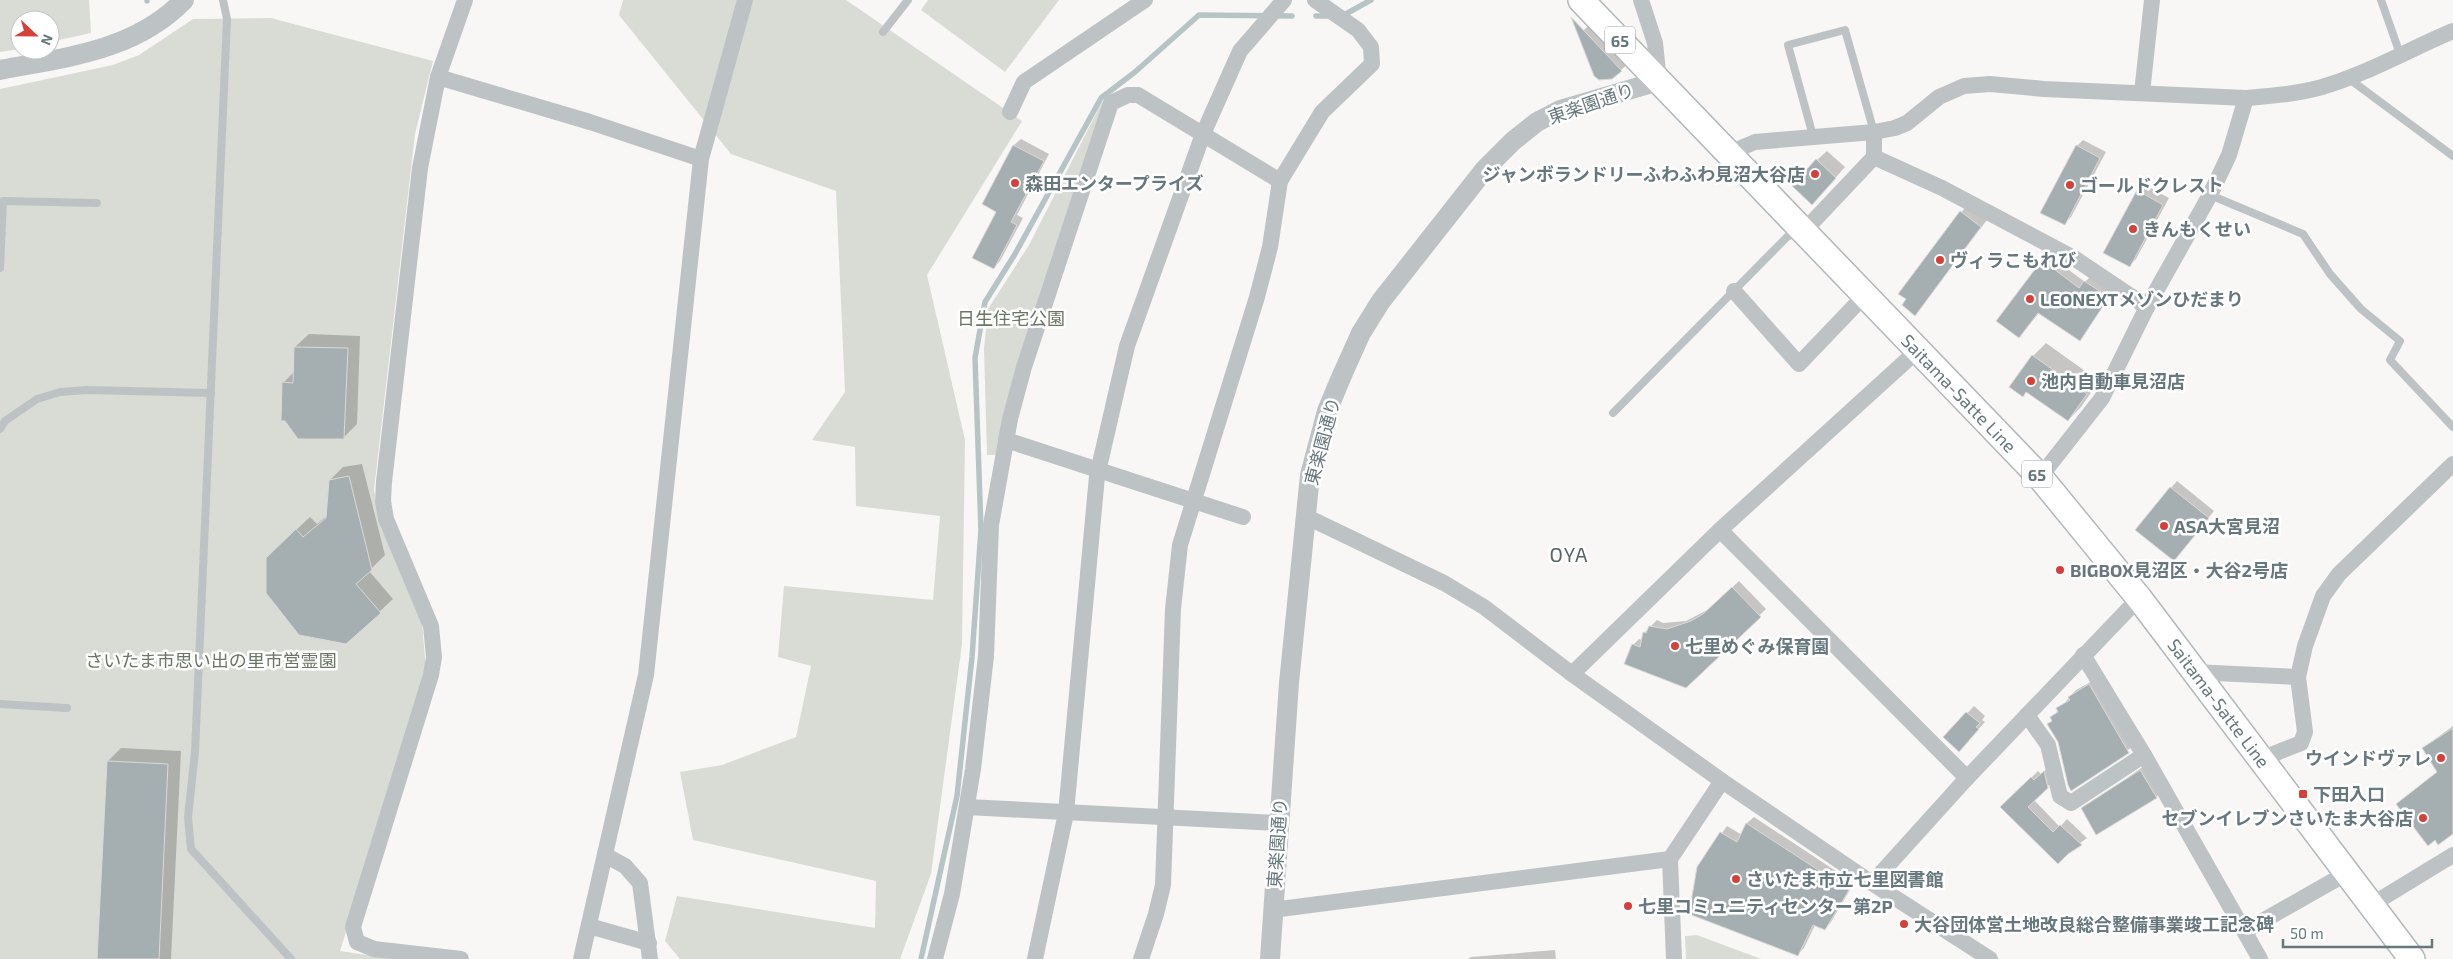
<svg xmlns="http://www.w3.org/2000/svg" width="2453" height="959" font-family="'Exo 2','Noto Sans JP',sans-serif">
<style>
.green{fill:#d9dcd5}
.shadow{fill:#0003}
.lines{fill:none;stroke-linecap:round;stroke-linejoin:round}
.stream{stroke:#b6c4c6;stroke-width:5.5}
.building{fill:#a5afb2;stroke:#dad9d8}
.primary-casing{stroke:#b1b7ba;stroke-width:28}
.service{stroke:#bdc3c5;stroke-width:8}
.minor{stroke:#bdc3c5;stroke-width:16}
.tertiary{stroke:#bdc3c5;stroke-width:20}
.primary{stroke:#fff;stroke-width:25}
.poi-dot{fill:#d3413a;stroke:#fff;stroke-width:2}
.labels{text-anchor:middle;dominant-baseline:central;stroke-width:5;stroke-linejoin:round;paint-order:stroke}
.shield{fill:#fff;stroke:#94a0a5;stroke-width:1}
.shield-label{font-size:16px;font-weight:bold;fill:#66787e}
.street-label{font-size:18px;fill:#66787e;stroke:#fff}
.poi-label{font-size:18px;font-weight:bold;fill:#66787e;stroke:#fff;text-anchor:start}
.park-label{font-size:18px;fill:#6a7664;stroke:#fff}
.quarter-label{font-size:20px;letter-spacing:1px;fill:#576569;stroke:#fff}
</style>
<rect width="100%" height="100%" fill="#f8f7f5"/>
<g class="green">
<path d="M0,0h89l2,33 -41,9v-22h-30v29l-20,3z"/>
<path d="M623,0h223l176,121 -95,154 38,165 -3,204 -31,230 -31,85h-220l-15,-18 12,-45 198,32 1,-47 -183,-41 -13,-68 42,-7 74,-28 15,-71 -33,-9 6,-71 149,14 7,-84 -84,-10 -1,-59 -43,-7 33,-48 -9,-201 -105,-37 -112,-139z"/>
<path d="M928,0h131l-54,72 -84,-62z"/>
<path d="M271,18l162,43 -18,73 -41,356 7,38 40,82 5,60 -7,29 -79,252 54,8h-394v-870l113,-24 26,-10 54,-36z"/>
<path d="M1107,100l-110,355h-10l-3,-106 4,-40 41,-64 73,-143z"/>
<path d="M1697,935l64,24h-75l-1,-23z"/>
</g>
<g class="shadow">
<path d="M1589,25l42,36 -10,9 -42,-35z"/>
<path d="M1021,139l28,15 -32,61 6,3 -23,43 -6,7 4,-57 -15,-7 31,-59z"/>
<path d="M2083,140l23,12 -35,65 -7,7 13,-78z"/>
<path d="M1827,151l18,16 -23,26 -5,-33z"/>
<path d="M2145,185l24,13 -33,61 -7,7 9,-75z"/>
<path d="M1967,205l20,15 -72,94 -7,-15 -8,-6z"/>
<path d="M2049,255l36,27 6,-6 23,15 -34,48 -41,-26 -20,24 24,-76z"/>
<path d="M309,334l51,2 -3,88 -14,14 -59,-56 11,-11v-24z"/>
<path d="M2046,343l53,38 -18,26 -13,13 -41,-29 -4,4 10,-39z"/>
<path d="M362,464l23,91 -16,16 24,28 -47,44 -66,-98 30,-28 7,7 10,-8 3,-36 13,-13z"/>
<path d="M2177,481l37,30 -40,49 -3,-72z"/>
<path d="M1739,581l27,28 -80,77 -53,-41 6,-6 4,1 1,-7 13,-13 6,3 23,-2 25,-13z"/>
<path d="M2096,679l39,66 -63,44 -20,-72 24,-27z"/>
<path d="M1974,706l11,10 -3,4 3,2 -20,22 -20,-7z"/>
<path d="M2453,726v106l-55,-28 40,-33 -15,-23z"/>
<path d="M121,748l60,3 -10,208h-73l10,-198z"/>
<path d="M2147,764l16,27 -7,6 -73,12z"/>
<path d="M2050,766l4,14 -20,20 26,27 7,-8 20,19 -19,14 -66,-45 36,-36 3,3z"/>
<path d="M1754,817l100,66 -23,39 -6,7 -10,-4 -11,23 -6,6 -100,-87 29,-41 15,9 5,-12z"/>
<path d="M1555,950l1,9h-88l3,-2z"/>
</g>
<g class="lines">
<g class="stream">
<path d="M147,1v-1"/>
<path d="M1316,16h15"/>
<path d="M1342,16l29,-16"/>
<path d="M921,959l36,-163 15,-139 9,-127 -6,-172 10,-56 30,-48 86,-156 34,-26 64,-57 93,1"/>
</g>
</g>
<g class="building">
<path d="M1571,17l51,54 -10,8 -13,1 -5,-4z"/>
<path d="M1013,145l31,16 -33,61 6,3 -23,44 -22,-11 24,-46 -14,-8z"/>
<path d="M2076,145l24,13 -35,67 -25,-12z"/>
<path d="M1816,159l20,19 -24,27 -20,-19z"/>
<path d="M2137,190l26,15 -33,62 -27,-14z"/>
<path d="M1960,211l21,16 -66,89 -13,-11 4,-6 -8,-5z"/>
<path d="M2042,260l37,28 5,-7 25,16 -29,44 -42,-28 -19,25 -23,-17z"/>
<path d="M294,347l54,1 -4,91h-46l-13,-18h-4l1,-39 11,1z"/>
<path d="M2032,355l55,39 -19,27 -42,-29 -3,5 -14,-10z"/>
<path d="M349,476l23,94 -16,14 25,29 -35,31 -47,-9 -33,-42v-35l30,-29 7,8 23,-19 3,-38z"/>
<path d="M2170,487l39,31 -35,43 -39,-31z"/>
<path d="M1732,587l29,30 -75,71 -62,-24 8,-20 8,3 3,-15 3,1 3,-7 18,3 24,-8 12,-7z"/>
<path d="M2089,684l40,69 -58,38 -3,-6 -10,-43 -11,-18 5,-3 -2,-4 8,-5 -2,-4 14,-8 -2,-3z"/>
<path d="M1966,712l14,11 -4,4 3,2 -20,23 -16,-15z"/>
<path d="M2453,728v106l-15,11 -3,-5 -7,6 -32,-42 41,-32 -15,-24z"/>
<path d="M107,761l61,3 -9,195h-62z"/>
<path d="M2140,770l17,28 -61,37 -15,-27z"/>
<path d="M2044,771l4,17 -20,19 25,25 7,-7 22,20 -14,9 -10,10 -58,-57 31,-30 3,3z"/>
<path d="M1746,823l103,67 -24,40 -12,-5 -15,31 -109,-42 8,-47 23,-35 17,10z"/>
</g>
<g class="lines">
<defs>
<path id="primary" d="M1581,0l459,477 99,121 273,361"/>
</defs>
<use href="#primary" class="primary-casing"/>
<g class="service">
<path d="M223,0l4,19 -32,733 -7,65 3,32 100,110"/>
<path d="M2381,0l19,54"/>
<path d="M883,32l25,-32"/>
<path d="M2348,78l105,78"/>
<path d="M1813,136l-25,-91 57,-15 29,102"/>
<path d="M2210,195l93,39 27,40 31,35 39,32 -10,19 63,67"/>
<path d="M0,268l3,-67 94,2"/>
<path d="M1613,413l175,-177 12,-3"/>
<path d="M0,429l5,-8 32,-22 23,-7 27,-2 124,3"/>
<path d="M0,704l67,4"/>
</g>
<g class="minor">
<path d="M1641,0l14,43 4,38"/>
<path d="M438,77l152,45 111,37"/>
<path d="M2142,93l10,-93"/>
<path d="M1010,112l14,-30 121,-82"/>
<path d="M1729,153l26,-11 119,-10 21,-4 12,-5 32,-26 25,-11 26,-2 54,5 202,9c25,-2 51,-4 76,-11 45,-13 88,-38 131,-56"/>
<path d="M1874,157l68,31 132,70 73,49"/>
<path d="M1804,231l70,-74v-25"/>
<path d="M1734,291l65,73 66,-69"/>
<path d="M1006,440l237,77"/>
<path d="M2040,477l62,-79 45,-91 63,-112 19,-40 17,-57"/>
<path d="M1305,516l139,67 40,24 88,67 150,107 150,102 118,76"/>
<path d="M1720,530l247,248"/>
<path d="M2083,655l61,100 116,204"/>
<path d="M2194,672l104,5"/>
<path d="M1572,674l148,-144 198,-180"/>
<path d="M2027,715l21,30 12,51 11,7 73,-48"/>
<path d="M2261,759l40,-16 4,-11 -7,-55 7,-31 18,-50 16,-22 114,-110"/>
<path d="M967,807l311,16"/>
<path d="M605,855l20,11 15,17 10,76"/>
<path d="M1872,883l95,-105 172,-180"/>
<path d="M2371,905l82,-50"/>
<path d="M1272,910l398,-51"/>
<path d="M589,926l60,17"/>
<path d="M2245,931l102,-58"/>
<path d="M461,959l-87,-10 -17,-7 -4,-15 78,-252 3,-18 -3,-31 -45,-107 -3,-18 1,-19 36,-314 18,-91 27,-77"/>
<path d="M581,959l65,-284 55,-516 44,-159"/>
<path d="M935,959l17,-65 21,-125 13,-113 5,-131 19,-106 14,-52 87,-264 17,-8h10l142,86"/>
<path d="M1035,959l31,-146 31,-337 30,-130 76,-212 37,-83 44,-51"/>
<path d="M1141,959l15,-45 7,-29 10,-276 7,-64 77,-248 13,-50 10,-66 42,-69 50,-48 -1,-17 -13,-17 -43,-30"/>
<path d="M1674,959l-4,-100 52,-78"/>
</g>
<g class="tertiary">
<path d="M0,70c66,-13 135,-19 184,-70"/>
<path d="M1270,959l19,-276 21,-208 17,-64 16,-38 18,-40 20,-32 104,-132 28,-28 24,-19 23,-12 99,-29"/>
</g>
<use href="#primary" class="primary"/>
</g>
<g class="poi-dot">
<circle cx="1815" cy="174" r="5"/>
<circle cx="1015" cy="183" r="5"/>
<circle cx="2070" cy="185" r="5"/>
<circle cx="2133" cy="229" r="5"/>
<circle cx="1940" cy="260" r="5"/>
<circle cx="2030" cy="299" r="5"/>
<circle cx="2031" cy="381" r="5"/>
<circle cx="2164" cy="526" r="5"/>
<circle cx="2060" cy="570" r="5"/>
<circle cx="1675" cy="646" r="5"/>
<circle cx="2441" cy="758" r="5"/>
<rect x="2298" y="789" width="10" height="10" rx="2.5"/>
<circle cx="2423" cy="818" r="5"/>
<circle cx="1736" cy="879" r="5"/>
<circle cx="1628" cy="906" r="5"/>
<circle cx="1904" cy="924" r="5"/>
</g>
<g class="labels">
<g class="shield">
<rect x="1605" y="26.5" width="30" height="27" rx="4"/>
<rect x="2022" y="460.5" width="30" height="27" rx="4"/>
</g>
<g class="shield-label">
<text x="1620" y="40">65</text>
<text x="2037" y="474">65</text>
</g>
<g class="street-label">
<text transform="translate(1591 103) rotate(-19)">東楽園通り</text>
<text transform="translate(1959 393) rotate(46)">Saitama-Satte Line</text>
<text transform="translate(1322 441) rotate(-75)">東楽園通り</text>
<text transform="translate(2219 703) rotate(53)">Saitama-Satte Line</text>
<text transform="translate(1277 843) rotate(-86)">東楽園通り</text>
</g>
<g class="poi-label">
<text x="1805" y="174" text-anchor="end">ジャンボランドリーふわふわ見沼大谷店</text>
<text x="1025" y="183">森田エンタープライズ</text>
<text x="2080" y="185">ゴールドクレスト</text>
<text x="2143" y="229">きんもくせい</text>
<text x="1950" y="260">ヴィラこもれび</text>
<text x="2040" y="299">LEONEXTメゾンひだまり</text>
<text x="2041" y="381">池内自動車見沼店</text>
<text x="2174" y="526">ASA大宮見沼</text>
<text x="2070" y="570">BIGBOX見沼区・大谷2号店</text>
<text x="1685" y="646">七里めぐみ保育園</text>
<text x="2431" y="758" text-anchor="end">ウインドヴァレ</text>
<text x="2313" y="794">下田入口</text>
<text x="2413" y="818" text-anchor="end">セブンイレブンさいたま大谷店</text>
<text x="1746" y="879">さいたま市立七里図書館</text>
<text x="1638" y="906">七里コミュニティセンター第2P</text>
<text x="1914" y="924">大谷団体営土地改良総合整備事業竣工記念碑</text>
</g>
<g class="park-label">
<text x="1011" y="318">日生住宅公園</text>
<text x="211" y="660">さいたま市思い出の里市営霊園</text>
</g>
<g class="quarter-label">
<text x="1569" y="554">OYA</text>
</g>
</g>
<g transform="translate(35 35) rotate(112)"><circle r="24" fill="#ffffff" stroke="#c2c9cb"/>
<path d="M0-4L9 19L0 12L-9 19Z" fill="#d3413a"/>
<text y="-8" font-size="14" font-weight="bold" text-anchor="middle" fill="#66787e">N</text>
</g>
<path d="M2283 939v8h149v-8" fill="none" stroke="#66787e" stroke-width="2.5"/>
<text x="2290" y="939" font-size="15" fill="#66787e" stroke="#ffffff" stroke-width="4" paint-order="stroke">50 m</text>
</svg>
